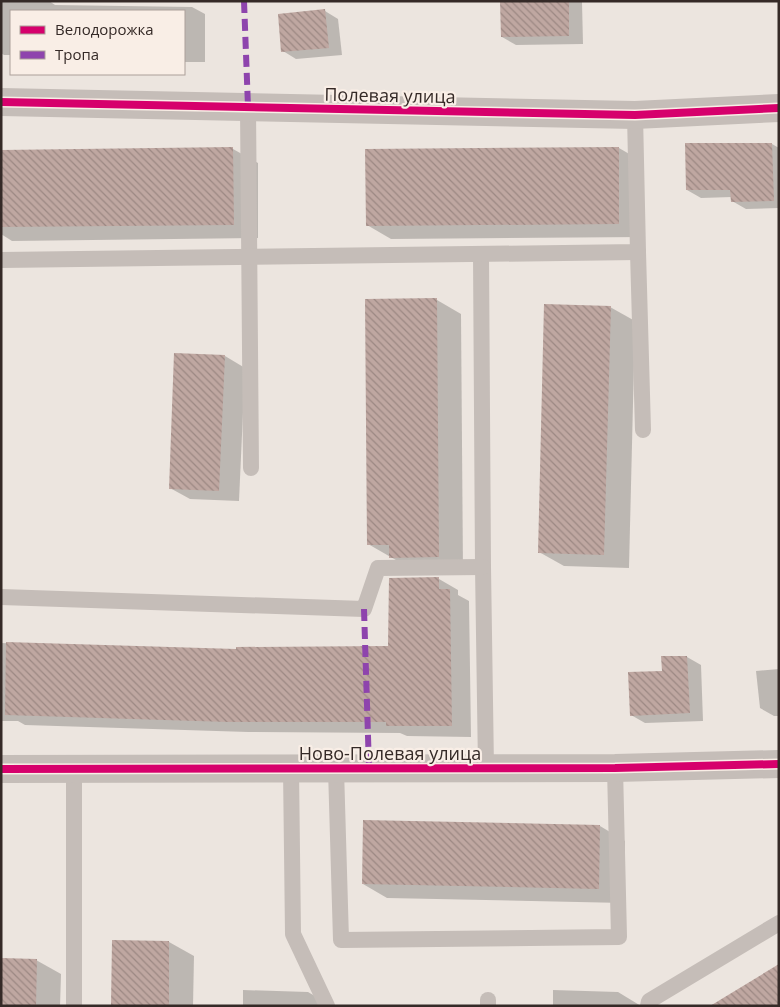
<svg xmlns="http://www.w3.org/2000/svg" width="780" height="1007" font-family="'Open Sans',sans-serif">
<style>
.shadow{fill:#0003}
.building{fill:url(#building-back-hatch)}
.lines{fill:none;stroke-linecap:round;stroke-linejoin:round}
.service{stroke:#c5bdb8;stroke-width:16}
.minor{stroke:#c5bdb8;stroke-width:28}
.quiet{stroke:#8e44ad;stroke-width:6;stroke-dasharray:12 6;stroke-linecap:butt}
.cycleway-casing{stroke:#f9eee6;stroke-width:11}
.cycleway{stroke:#d6006c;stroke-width:8}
.labels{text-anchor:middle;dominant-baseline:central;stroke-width:4.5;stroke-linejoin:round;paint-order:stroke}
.street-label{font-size:18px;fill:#352a27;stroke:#f9eee6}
</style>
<defs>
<pattern id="building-back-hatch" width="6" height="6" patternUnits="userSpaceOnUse" patternTransform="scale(1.25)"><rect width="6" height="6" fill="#bfa7a1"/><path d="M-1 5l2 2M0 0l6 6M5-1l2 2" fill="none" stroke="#9c8883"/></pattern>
</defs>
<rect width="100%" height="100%" fill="#ece5df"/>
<g class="shadow">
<path d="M1,1h48l6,4 137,2 13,7v48h-21v-51h-173v44h-7l-3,-2z"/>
<path d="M501,1h79l2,1 1,42 -67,1 -14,-8z"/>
<path d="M325,11l13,8 4,36 -46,4 -13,-8z"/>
<path d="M772,144l7,4v60l-33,1 -14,-8v-4l-31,1 -14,-8z"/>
<path d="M619,148l24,14 1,75 -253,2 -24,-14z"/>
<path d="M233,149l25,14v75l-246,3 -11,-7v-83z"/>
<path d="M437,300l24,14 2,257h-48l-47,-27z"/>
<path d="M610,307l25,14 -6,247 -65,-2 -25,-14z"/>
<path d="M225,356l20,12 -6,133 -49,-2 -20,-11z"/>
<path d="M439,579l19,11v5l11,6 2,136 -64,-1 -7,-3 -152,-1 -223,-7 -7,-4h-17v-78l236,7 152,-3z"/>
<path d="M687,657l14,8 2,56 -58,2 -14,-8 32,-43z"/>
<path d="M779,669v47h-5l-14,-8 -4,-37z"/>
<path d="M364,822l236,4 25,15 -1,62 -237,-5 -24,-14z"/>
<path d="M113,942h56l25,14 -1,50h-81z"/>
<path d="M36,960l25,14 -1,32h-59z"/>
<path d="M243,990l65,2 24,14h-89z"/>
<path d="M553,990l65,2 23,14h-88z"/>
</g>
<g class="building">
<path d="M500,1h69v35l-68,1z"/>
<path d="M325,9l4,39 -48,4 -3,-38z"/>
<path d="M685,143h87l2,58 -43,1 -1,-12h-44z"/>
<path d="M233,147l1,78 -233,2v-77z"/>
<path d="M619,147v77l-253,2 -1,-77z"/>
<path d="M437,298l2,259 -50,1v-13h-22l-2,-246z"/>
<path d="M544,304l67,2 -7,249 -66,-2z"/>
<path d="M174,353l51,2 -6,136 -50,-2z"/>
<path d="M439,577v12h11l2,137h-66v-4h-158l-223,-7 1,-73 230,7v-2l152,-1 1,-68z"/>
<path d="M661,656h26l3,57 -60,3 -2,-44 34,-1z"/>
<path d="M363,820l237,5 -1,64 -237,-5z"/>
<path d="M112,940l57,1v65h-58z"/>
<path d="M1,958l36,1 -1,47h-35z"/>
<path d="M779,964v42h-69z"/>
</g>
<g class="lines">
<g class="service">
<path d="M248,107l3,361"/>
<path d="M638,252l5,178"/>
<path d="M481,254l2,313 3,201"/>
<path d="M1,260l637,-8 -3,-137"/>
<path d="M1,597l363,12 14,-41 105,-1"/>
<path d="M74,769v237"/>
<path d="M291,769l2,165 34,72"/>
<path d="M336,769l5,171 278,-3 -4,-169"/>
<path d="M488,1000v6"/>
<path d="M648,1006l1,-5 130,-78"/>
</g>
<g class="minor">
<path d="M1,102l634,13 144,-7"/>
<path d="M1,769l614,-1 164,-4"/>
</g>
<g class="quiet">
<path d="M244,1l4,106"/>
<path d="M364,609l5,159"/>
</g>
<defs>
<g id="cycleway">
<path d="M1,102l634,13 144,-7"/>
<path d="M1,769l614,-1 164,-4"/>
</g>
</defs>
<use href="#cycleway" class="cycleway-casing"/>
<use href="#cycleway" class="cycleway"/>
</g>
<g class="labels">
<g class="street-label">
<text transform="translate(390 95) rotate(1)">Полевая улица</text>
<text x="390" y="753">Ново-Полевая улица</text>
</g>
</g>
<rect width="780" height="1007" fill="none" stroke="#352a27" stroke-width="5"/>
<rect x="10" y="10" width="175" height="65" fill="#f9eee6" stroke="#aba09a"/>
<rect x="20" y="26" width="25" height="8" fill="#d6006c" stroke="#aba09a"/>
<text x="55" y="35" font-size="15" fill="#352a27">Велодорожка</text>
<rect x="20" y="51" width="25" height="8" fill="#8e44ad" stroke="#aba09a"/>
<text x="55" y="60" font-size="15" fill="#352a27">Тропа</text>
</svg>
